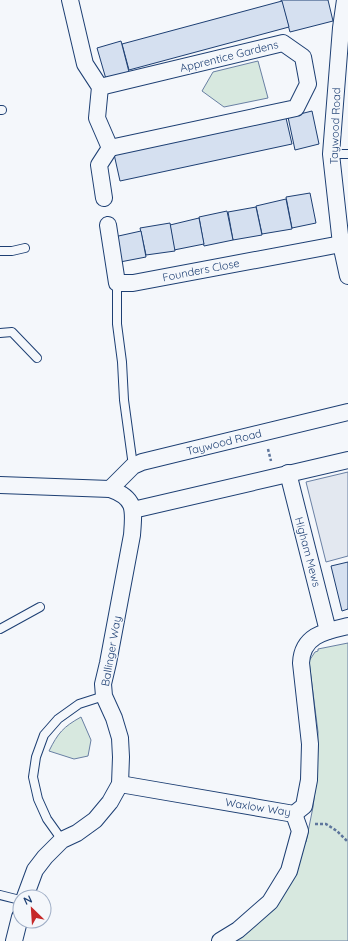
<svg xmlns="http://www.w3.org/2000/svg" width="348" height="941" font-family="Quicksand,sans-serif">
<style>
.green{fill:#d7e8df;stroke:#687fa3}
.parking{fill:#e3e8f0;stroke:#687fa3}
.building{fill:#d5e0f0;stroke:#1d3f73}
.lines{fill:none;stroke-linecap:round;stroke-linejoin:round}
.service-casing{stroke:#1d3f73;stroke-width:10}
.minor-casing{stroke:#1d3f73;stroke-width:18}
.path{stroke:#5e769c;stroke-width:2.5;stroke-dasharray:3 2;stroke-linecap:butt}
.service{stroke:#f4f7fb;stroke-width:8}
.minor{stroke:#f4f7fb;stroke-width:16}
.labels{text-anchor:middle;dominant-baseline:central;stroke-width:3;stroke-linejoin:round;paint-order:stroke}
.street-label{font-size:11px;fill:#1d3f73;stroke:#f4f7fb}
</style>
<rect width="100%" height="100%" fill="#f4f7fb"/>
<g class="green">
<path d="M258,61l10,37 -44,9 -22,-16 11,-19z"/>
<path d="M348,643v298h-122l26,-20 41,-71 13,-8 7,-35 4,-33 1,-42 -9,-71 6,-9 3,-1v-2z"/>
<path d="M81,717l10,23 -3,16 -14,3 -25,-8c9,-18 14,-24 32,-34z"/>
</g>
<path class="parking" d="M348,472v84l-22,6 -20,-80z"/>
<g class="building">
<path d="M281,0h47l5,21 -43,11z"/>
<path d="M282,1l7,26 -160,43 -7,-26z"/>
<path d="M121,41l8,31 -23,7 -9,-31z"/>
<path d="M312,111l7,33 -24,6 -7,-33z"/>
<path d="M286,118l6,26 -172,37 -6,-27z"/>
<path d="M310,193l6,30 -24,5 -6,-31z"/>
<path d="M286,199l6,30 -30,5 -6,-28z"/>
<path d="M256,207l6,28 -29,5 -5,-28z"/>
<path d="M227,211l6,29 -29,6 -5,-29z"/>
<path d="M199,218l5,26 -30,6 -4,-25z"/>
<path d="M170,223l5,28 -29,4 -6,-27z"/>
<path d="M141,231l5,26 -26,5 -6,-25z"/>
<path d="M348,562v47l-6,2 -11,-45z"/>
</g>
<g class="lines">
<defs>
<g id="service">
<path d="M0,110h2"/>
<path d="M331,154h17"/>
<path d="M0,251h12l13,-3"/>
<path d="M117,283v41l5,38 2,38 9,66"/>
<path d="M0,333l12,-1 25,26"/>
<path d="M0,629l40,-22"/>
<path d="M62,840l-15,-21 -9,-20 -5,-22 3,-20 8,-22 14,-16 21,-15 25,-8"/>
<path d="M0,895l20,5"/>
</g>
<g id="minor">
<path d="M70,0l15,64 15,23 -3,31 13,30 -11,17 5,33"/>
<path d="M345,0l-4,28 -10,126 10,90 7,32"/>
<path d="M100,87l183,-44 20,14 5,27 -12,24 -186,40"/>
<path d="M108,225l9,58h16l208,-39"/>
<path d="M288,473l40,158"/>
<path d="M0,485l110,4c26,9 24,21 22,46l-24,128 -5,21 1,12 10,22 6,20 1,19 -1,27 -10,18 -15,18 -18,13 -15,7 -17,17 -10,13 -10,27"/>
<path d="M110,489l23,-23 9,-4 206,-50"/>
<path d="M133,510l142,-33 73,-17"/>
<path d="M120,784l174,30 10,-8 5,-26 1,-36 -9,-81c1,-28 25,-32 47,-37"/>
<path d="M14,941l6,-24"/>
<path d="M220,941l18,-11 32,-28 19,-31 11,-40 -6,-17"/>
</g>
</defs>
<use href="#service" class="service-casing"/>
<use href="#minor" class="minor-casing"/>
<g class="path">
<path d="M268,449l3,12"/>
<path d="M315,824h11l11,7 11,11"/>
</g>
<use href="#service" class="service"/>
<use href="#minor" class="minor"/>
</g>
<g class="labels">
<g class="street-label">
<text transform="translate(229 56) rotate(-14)">Apprentice Gardens</text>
<text transform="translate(335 126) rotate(-88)">Taywood Road</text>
<text transform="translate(201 270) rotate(-11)">Founders Close</text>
<text transform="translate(224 442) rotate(-14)">Taywood Road</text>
<text transform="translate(308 552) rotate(75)">Higham Mews</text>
<text transform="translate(111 651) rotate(-80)">Ballinger Way</text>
<text transform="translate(258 807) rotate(9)">Waxlow Way</text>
</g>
</g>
<g transform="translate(32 909) rotate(335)"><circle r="19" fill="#f4f7fb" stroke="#9eadc5"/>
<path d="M0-3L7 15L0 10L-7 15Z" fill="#c62828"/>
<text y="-6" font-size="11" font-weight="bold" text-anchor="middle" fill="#1d3f73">N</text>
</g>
</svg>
